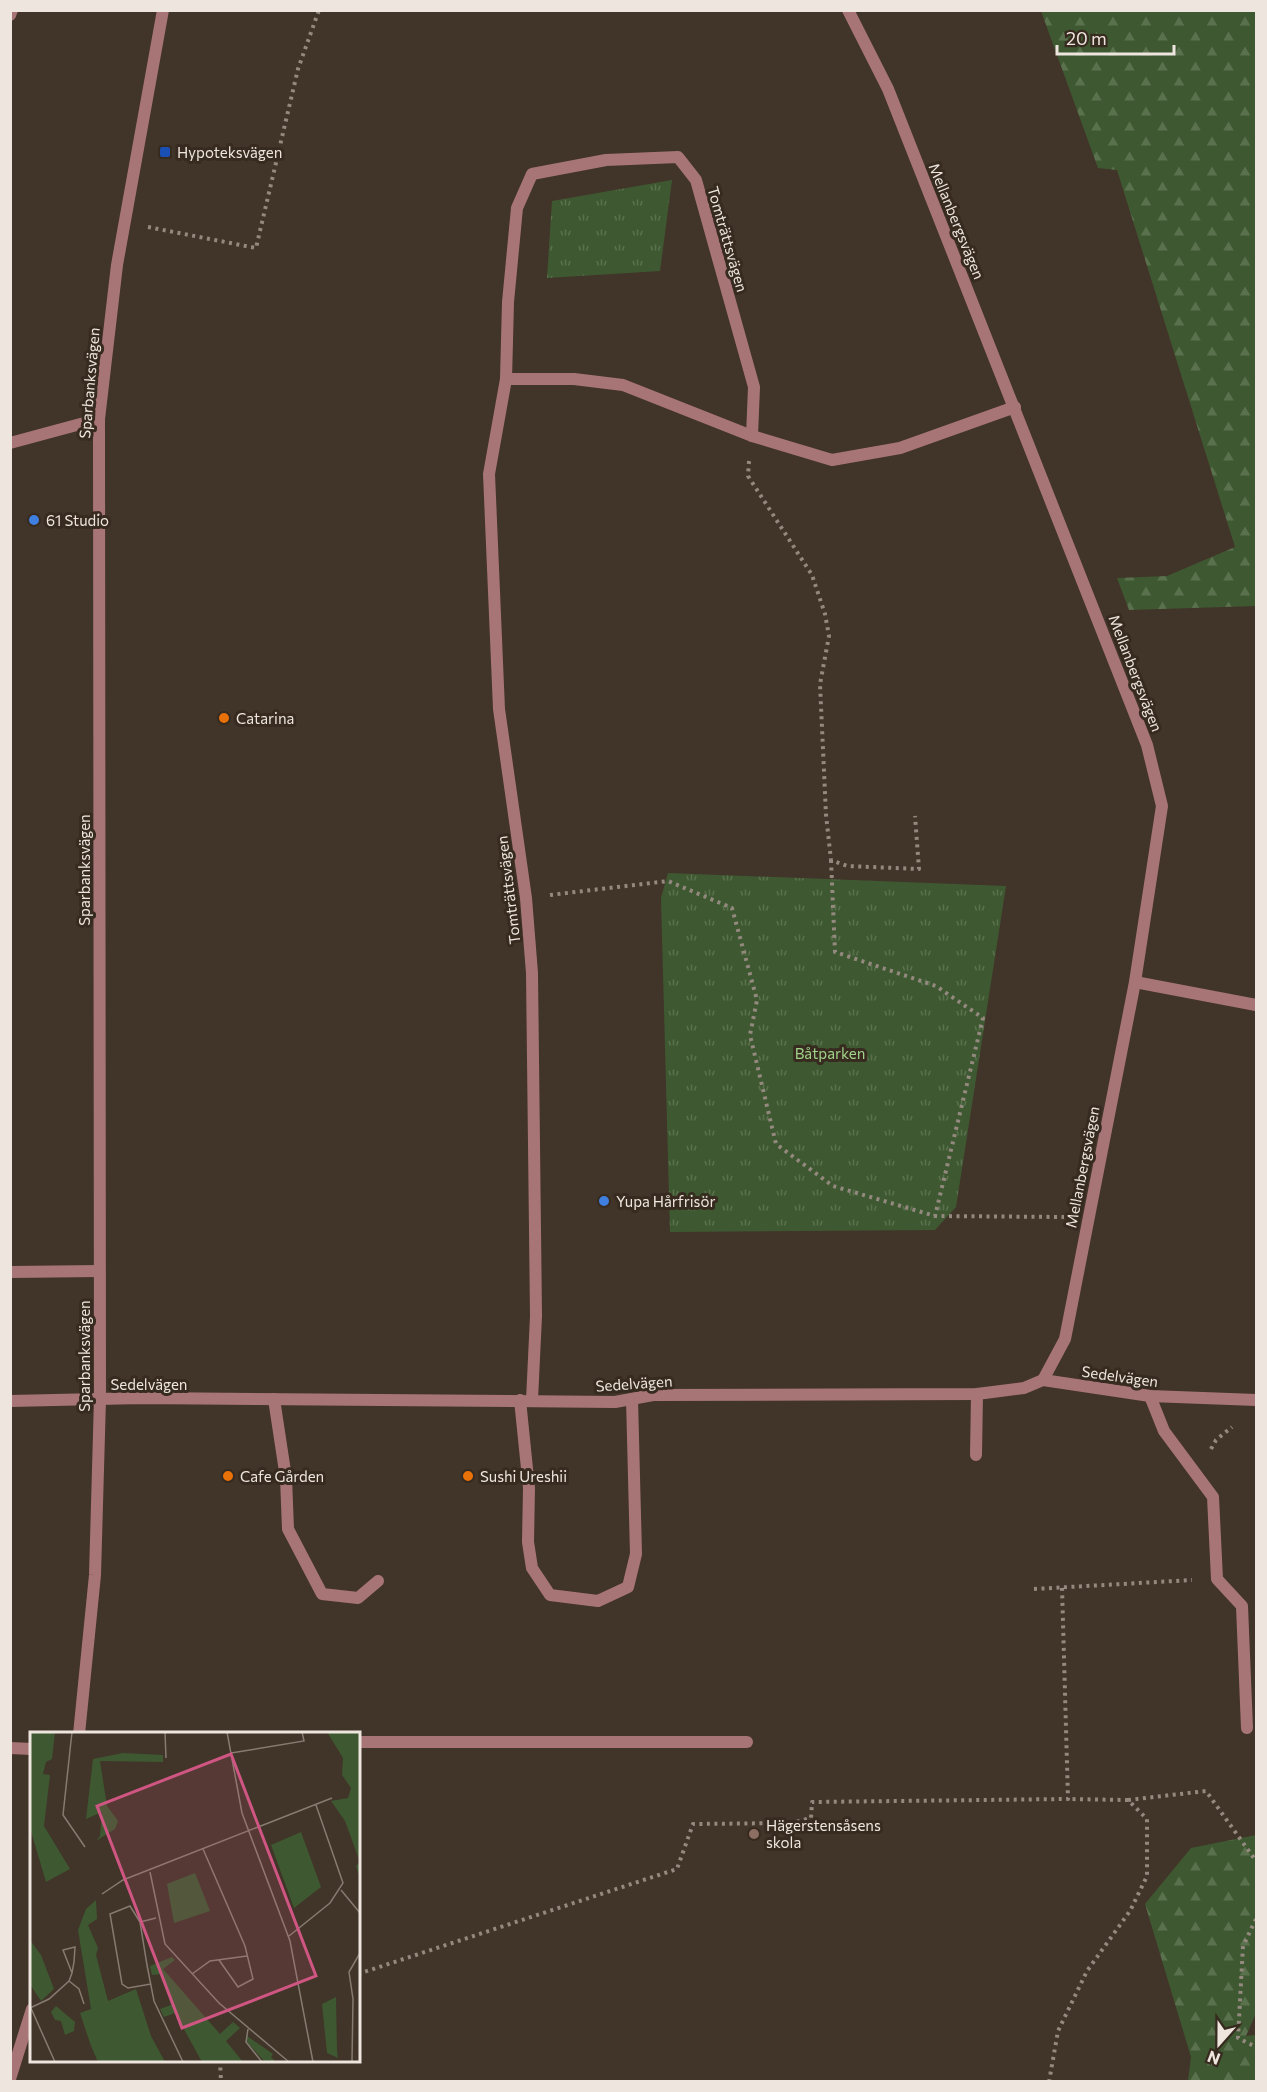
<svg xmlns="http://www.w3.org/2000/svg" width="1267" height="2092" font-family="Commissioner,sans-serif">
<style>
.forest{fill:url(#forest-firs)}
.park{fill:url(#park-tufts)}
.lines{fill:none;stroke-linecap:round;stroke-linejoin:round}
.path{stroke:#94897f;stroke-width:4;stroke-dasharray:3 4.5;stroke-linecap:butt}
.service{stroke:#a87577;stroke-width:12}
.minor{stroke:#a87577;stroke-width:12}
.tertiary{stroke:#a87577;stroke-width:12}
.transit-dot{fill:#1a4fb4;stroke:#372a1f;stroke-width:2}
.shop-dot{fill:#3f7fe0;stroke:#372a1f;stroke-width:2}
.food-dot{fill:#e8710a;stroke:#372a1f;stroke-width:2}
.education-dot{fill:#8d6e63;stroke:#372a1f;stroke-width:2}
.labels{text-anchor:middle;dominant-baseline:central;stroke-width:6;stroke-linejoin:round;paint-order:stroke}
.poi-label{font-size:15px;fill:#eee6de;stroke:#372a1f;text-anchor:start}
.street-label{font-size:15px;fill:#eee6de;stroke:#372a1f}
.park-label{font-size:15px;fill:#a0d389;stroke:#372a1f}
.inset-road{fill:none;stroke:#867b71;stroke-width:1.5}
.view{fill:#cf5682;fill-opacity:0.15;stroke:#cf5682;stroke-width:3}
.inset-edge{fill:none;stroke:#eee6de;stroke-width:3}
</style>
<defs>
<pattern id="forest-firs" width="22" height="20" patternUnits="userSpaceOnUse" patternTransform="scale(1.5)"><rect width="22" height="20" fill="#3e5931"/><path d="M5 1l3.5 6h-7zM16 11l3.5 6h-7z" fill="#5a714e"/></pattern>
<pattern id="park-tufts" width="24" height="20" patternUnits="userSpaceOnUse" patternTransform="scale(1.5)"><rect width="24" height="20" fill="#3e5931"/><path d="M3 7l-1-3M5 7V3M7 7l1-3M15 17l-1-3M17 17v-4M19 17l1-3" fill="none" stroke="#5a714e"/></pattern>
</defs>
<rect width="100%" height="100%" fill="#413428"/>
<g class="forest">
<path d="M1041,11h215v595l-127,4 -12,-32 50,-2 68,-29 -118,-377 -19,-2z"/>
<path d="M1256,1835v178l-10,23 10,-1v46h-68l3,-24 -46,-153 46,-56z"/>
</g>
<g class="park">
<path d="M672,180l-12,91 -113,7 5,-77z"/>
<path d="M668,873l338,13 -50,321 -21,23 -265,2 -9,-334z"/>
</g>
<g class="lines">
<g class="path">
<path d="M148,227l108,21 42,-179 21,-59"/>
<path d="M749,461l-1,15 64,99 13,39 4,22 -9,48 6,131 5,45 16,6 72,3 -4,-53"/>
<path d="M831,860l4,92 101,34 47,32 -48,198"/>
<path d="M550,895l118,-14 64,27 25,92 -7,35 26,109 57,42 102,30 129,1"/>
<path d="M1211,1449l5,-9 16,-13"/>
<path d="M1034,1589l158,-9"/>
<path d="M1128,1800l78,-9 50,70"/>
<path d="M1256,1919l-13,27 -5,92 18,9"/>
<path d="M358,1974l319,-105 16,-45 98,-1 20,-5 1,-16 256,-3 -6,-212"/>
<path d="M220,2060l1,22"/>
<path d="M1049,2082l9,-51 29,-60 43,-60 17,-35v-57l-19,-19 -60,-1"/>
</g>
<g class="service">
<path d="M10,15l2,-5"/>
<path d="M10,1272l89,-1"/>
<path d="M1150,1396l14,35 49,66 4,82 25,27 5,122"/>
<path d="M274,1399l12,79 2,51 34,65 36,4 20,-17"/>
<path d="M520,1400l9,88 -1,54 4,26 18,27 48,6 30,-14 8,-33 -4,-155"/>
<path d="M976,1455l1,-61"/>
<path d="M358,1742h389"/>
<path d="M10,1748l22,1"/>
</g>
<g class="minor">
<path d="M848,10l40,79 259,656 15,61 -27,176 -70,357 -22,41"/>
<path d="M506,379h68l49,6 129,51 80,24 68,-12 115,-41"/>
<path d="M10,443l89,-24"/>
<path d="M1135,982l121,23"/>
<path d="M532,1400l4,-84 -4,-343 -6,-75 -27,-189 -10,-235 17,-95 2,-77 9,-94 15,-34 74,-14 72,-3 18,23 58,207 -2,49"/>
<path d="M10,1401l132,-3 473,4 38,-7 324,-1 47,-6 19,-8 107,16 106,4"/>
</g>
<g class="tertiary">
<path d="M79,1734l16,-159 5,-176 -1,-980 18,-154 46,-255"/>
<path d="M10,2079l22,-70"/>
</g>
</g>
<rect class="transit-dot" x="159" y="146" width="12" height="12" rx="3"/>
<g class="shop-dot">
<circle cx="34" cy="520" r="6"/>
<circle cx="604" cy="1201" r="6"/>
</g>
<g class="food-dot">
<circle cx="224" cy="718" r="6"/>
<circle cx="228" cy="1476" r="6"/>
<circle cx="468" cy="1476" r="6"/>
</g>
<circle class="education-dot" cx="754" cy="1834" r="6"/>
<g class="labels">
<g class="poi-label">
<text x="177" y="152">Hypoteksvägen</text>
<text x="46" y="520">61 Studio</text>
<text x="236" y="718">Catarina</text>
<text x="616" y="1201">Yupa Hårfrisör</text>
<text x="240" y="1476">Cafe Gården</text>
<text x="480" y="1476">Sushi Ureshii</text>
<text x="766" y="1825">Hägerstensåsens<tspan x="766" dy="17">skola</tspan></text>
</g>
<g class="street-label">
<text transform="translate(957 221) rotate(68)">Mellanbergsvägen</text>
<text transform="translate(728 239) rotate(74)">Tomträttsvägen</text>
<text transform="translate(89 383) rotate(-85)">Sparbanksvägen</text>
<text transform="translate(1136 673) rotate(69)">Mellanbergsvägen</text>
<text transform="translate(84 870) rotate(-90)">Sparbanksvägen</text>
<text transform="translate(508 890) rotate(-97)">Tomträttsvägen</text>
<text transform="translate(1082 1167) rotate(-79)">Mellanbergsvägen</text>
<text transform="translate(84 1356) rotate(-90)">Sparbanksvägen</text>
<text transform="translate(1120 1376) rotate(8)">Sedelvägen</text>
<text transform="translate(634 1383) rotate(-4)">Sedelvägen</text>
<text x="149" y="1384">Sedelvägen</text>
</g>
<g class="park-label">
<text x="830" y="1053">Båtparken</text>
</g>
</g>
<g transform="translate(30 1732)">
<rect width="330" height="330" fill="#413428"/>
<path d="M0,0h25l-3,27 -6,3 -3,12 7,1 -6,51 26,43 -24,13 -16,-54zM297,0h33v146l-4,-12 4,-4 -15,-41 -14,-20 17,-3 3,-10 -9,-13 1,-17zM93,21l40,2v7l-63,-1 7,45 11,15 -3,8 -19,12 4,-5 2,-24 -16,7 7,-60zM271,100l20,55 -27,21 -23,-63zM66,168l1,19 -9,6 10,23 -2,7 12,46 28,-12 15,47 14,26h-67l-7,-16 -11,-33 11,-4 -13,-79 8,-21zM0,208l11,15 13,34 -13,12 -10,-15zM142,225l3,3 -12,9 57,65 13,-12 7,6 -14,13 17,21h-41l-27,-49 -11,4 -4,-8 11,-4 -9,-31 -10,1 -2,-9zM306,265l1,54 1,7 -11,-5 -5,-49zM217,304l26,18 -2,3 5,5h-11l-18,-20z" fill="#3e5931"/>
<path d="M165,141l15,38 -36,12 -7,-39zM26,274l19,16 -1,9 -9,4 -4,-14 -6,-1 -4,-8z" fill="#3e5931"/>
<path class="inset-road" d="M42,0l-9,83 22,32M135,0l1,26M197,0l15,81 48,128 23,121M201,21l73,-12 -2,-9M173,117l42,97 8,33 -15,8 -19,-27M120,140l15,72 54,59 70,59M311,158l19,23M72,162l21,-14 209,-82M126,186l-16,4 7,43 7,36 29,61M110,190l-10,-16 -20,8 12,70 6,4 23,-4M259,204l41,-33 13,-20 -27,-78M162,242l18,-13 37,-5M39,249l10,8 5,15M0,274l25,56M0,276l19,-9 20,-18 3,-8 2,-11 1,-15 -12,3 9,23M218,297l-2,13 16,20M322,330l1,-63 -4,-27 11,-19"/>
<path class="view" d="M201,22l85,222 -134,52 -85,-222z"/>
<rect width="330" height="330" class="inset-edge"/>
</g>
<rect width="1267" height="2092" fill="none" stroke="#eee6de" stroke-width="24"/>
<g transform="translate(1219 2044) rotate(201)" stroke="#372a1f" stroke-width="4.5" paint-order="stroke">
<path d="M0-4.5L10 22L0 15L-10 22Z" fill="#eee6de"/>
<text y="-9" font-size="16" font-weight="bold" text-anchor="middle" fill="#eee6de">N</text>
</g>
<path d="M1057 45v9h117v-9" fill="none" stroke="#eee6de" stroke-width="3"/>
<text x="1066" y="45" font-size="18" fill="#eee6de" stroke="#372a1f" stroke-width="4.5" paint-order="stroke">20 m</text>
</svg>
